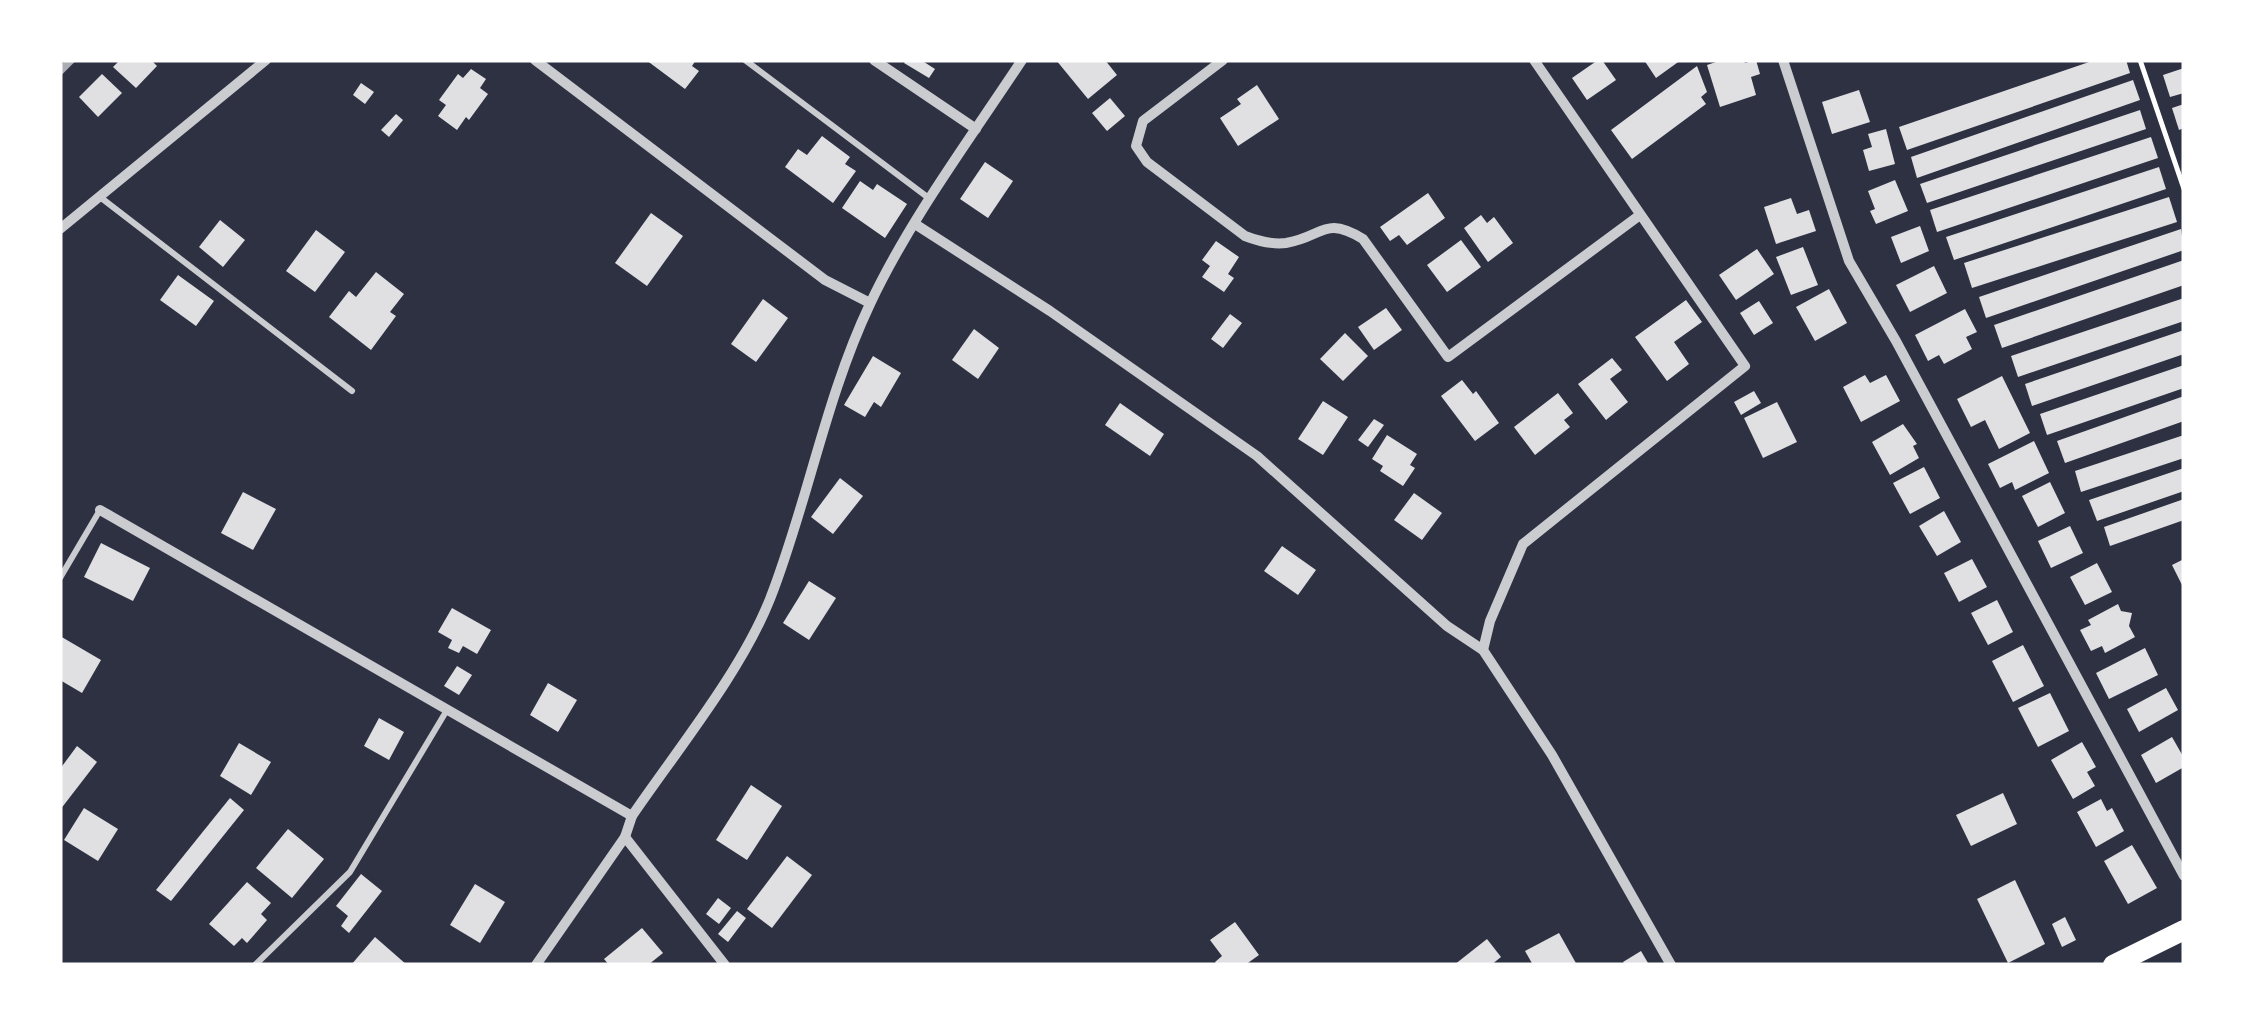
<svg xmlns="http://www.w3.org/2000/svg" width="2244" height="1025" font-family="'Public Sans',sans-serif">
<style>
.building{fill:#e0e0e3}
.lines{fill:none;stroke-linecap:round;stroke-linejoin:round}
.path{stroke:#fff;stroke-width:5}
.service{stroke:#caccd0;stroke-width:6}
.minor{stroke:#caccd0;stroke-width:10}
.trunk{stroke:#fff;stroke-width:20}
.rail{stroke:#abadb3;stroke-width:8}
</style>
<rect width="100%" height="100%" fill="#2d3142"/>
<g class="building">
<path d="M120,60h31l6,6 -21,22 -23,-21z"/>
<path d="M646,60h50l-4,6 7,5 -14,18z"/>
<path d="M906,60h15l14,9 -6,9 -25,-15z"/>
<path d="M1056,60h49l12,15 -29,24z"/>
<path d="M1598,60h4l14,20 -29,20 -15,-22z"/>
<path d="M1644,60h37l-25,18z"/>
<path d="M1722,60h22l1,3 11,-3 4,14 -9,3 5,18 -36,12 -13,-42z"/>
<path d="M2095,60h31l4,13 -223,77 -8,-23z"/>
<path d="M1697,66l10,26 -6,5 5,7 -74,55 -21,-29z"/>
<path d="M2184,68v25l-14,4 -7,-22z"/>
<path d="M471,69l15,10 -6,9 8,6 -19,26 -3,-3 -9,13 -19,-14 8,-11 -7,-5 19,-26 5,4z"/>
<path d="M102,74l20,19 -24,24 -19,-20z"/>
<path d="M2133,80l7,20 -223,78 -6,-21z"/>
<path d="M361,83l13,9 -9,12 -12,-9z"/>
<path d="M1257,85l22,34 -41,27 -18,-28 21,-14 -4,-5z"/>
<path d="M1859,90l11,32 -38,12 -10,-32z"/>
<path d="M1110,98l15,18 -18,15 -15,-18z"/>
<path d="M2184,104v24l-5,2 -7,-22z"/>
<path d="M2140,110l6,19 -219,74 -7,-19z"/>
<path d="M396,114l7,6 -14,17 -8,-7z"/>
<path d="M1886,129l9,35 -26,7 -6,-21 9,-3 -4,-13z"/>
<path d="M822,136l28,21 -5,7 11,7 -23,32 -48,-36 13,-18 9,6z"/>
<path d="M2151,137l7,21 -221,74 -7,-22z"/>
<path d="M985,162l28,19 -25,37 -28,-19z"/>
<path d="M2159,167l7,22 -212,71 -8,-23z"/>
<path d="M1895,180l13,31 -32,13 -6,-13 5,-2 -7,-18z"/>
<path d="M860,181l13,9 4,-6 30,20 -22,34 -43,-30z"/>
<path d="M1428,193l17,25 -38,27 -8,-10 -9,6 -10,-14z"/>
<path d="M2169,197l8,25 -205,66 -8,-25z"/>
<path d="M1791,198l6,16 12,-4 7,21 -40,13 -12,-37z"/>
<path d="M651,213l32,23 -36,50 -32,-23z"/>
<path d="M1481,215l6,8 7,-6 19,26 -25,19 -24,-34z"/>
<path d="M220,220l25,20 -22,27 -24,-20z"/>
<path d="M1920,226l9,25 -28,12 -10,-26z"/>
<path d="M2181,229l3,21 -198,68 -7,-21z"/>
<path d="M316,230l29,22 -30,40 -29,-21z"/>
<path d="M1461,240l20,27 -34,25 -20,-27z"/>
<path d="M1216,241l23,16 -11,17 6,4 -10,14 -22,-15 8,-11 -8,-6z"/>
<path d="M1803,247l15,38 -27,10 -15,-38z"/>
<path d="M1757,249l17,25 -38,26 -17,-25z"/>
<path d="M2184,260v25l-182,63 -8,-23z"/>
<path d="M1934,266l13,27 -37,19 -14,-27z"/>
<path d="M376,272l28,22 -14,18 6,4 -25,34 -42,-33 20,-26 7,6z"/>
<path d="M178,275l36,26 -18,25 -36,-26z"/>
<path d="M1829,289l18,34 -32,18 -19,-34z"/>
<path d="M2184,298v23l-166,56 -7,-21z"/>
<path d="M763,299l25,19 -32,44 -25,-18z"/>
<path d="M1686,300l16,22 -28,20 15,22 -22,17 -32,-44z"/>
<path d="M1759,301l14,22 -19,12 -14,-22z"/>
<path d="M1386,308l16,22 -28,20 -16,-23z"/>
<path d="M1965,309l12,23 -11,5 6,12 -28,15 -5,-9 -11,6 -13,-26z"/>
<path d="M1230,314l12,9 -19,25 -12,-9z"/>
<path d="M974,329l25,19 -21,31 -26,-19z"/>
<path d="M2184,330v24l-152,52 -7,-22z"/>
<path d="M1345,333l23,23 -25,25 -23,-22z"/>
<path d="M873,356l28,17 -20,34 -7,-5 -9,15 -21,-12z"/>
<path d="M1612,358l10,12 -12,9 18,23 -22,18 -28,-36z"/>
<path d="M2184,365v23l-137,47 -7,-21z"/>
<path d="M1865,375l5,8 16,-8 14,26 -39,21 -18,-35z"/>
<path d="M2002,376l28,57 -31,16 -14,-29 -14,7 -14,-28z"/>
<path d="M1462,380l11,14 3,-3 23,32 -24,18 -34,-45z"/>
<path d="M1754,391l7,12 -20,12 -7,-13z"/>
<path d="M1558,393l15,20 -9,7 6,7 -35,28 -21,-28z"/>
<path d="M2184,396v25l-119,42 -8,-22z"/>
<path d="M1323,401l25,16 -25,38 -25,-16z"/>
<path d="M1777,402l20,40 -34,16 -19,-40z"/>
<path d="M1120,403l44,31 -14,22 -45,-31z"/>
<path d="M1374,419l10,6 -16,22 -10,-7z"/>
<path d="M1903,424l14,20 -4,2 6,12 -29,17 -18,-33z"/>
<path d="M1387,435l30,19 -7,11 5,3 -12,18 -23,-15 3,-5 -11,-7z"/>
<path d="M2184,435v23l-103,34 -6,-21z"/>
<path d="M2034,441l15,32 -34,17 -3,-8 -12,6 -12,-24z"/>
<path d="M1924,467l16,31 -30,16 -17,-31z"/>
<path d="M2184,468v23l-87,30 -8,-21z"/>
<path d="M840,478l23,18 -30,38 -22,-17z"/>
<path d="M2050,482l15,31 -27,14 -16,-31z"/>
<path d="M243,492l33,17 -23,41 -32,-17z"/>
<path d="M1414,493l28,20 -20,27 -28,-20z"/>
<path d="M2184,499v21l-74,26 -6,-19z"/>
<path d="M1944,511l17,31 -24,14 -18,-30z"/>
<path d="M2070,526l13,27 -32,15 -13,-27z"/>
<path d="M101,543l49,25 -17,33 -49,-24z"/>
<path d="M1282,546l34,24 -18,25 -34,-24z"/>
<path d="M1972,559l15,28 -28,15 -15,-29z"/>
<path d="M2184,559v30l-12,-24z"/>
<path d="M2097,563l15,29 -27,13 -15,-28z"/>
<path d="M809,581l27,17 -27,42 -26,-17z"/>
<path d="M1997,600l16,32 -25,13 -17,-32z"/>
<path d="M2118,604l3,7 11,2 -3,13 6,11 -30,16 -3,-7 -11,5 -11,-21 11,-5 -3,-5z"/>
<path d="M452,608l39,22 -14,24 -14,-8 -4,7 -11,-5 4,-8 -14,-8z"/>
<path d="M60,636l41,24 -19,33 -22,-13z"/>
<path d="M2023,645l21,41 -31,16 -21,-41z"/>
<path d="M2145,648l13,27 -49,24 -13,-26z"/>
<path d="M457,666l15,9 -13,20 -15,-9z"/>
<path d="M548,683l29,17 -19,32 -28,-17z"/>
<path d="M2166,688l12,22 -39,22 -12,-23z"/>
<path d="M2050,693l19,38 -31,16 -20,-39z"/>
<path d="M379,718l25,14 -15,28 -25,-14z"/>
<path d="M2172,737l12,21v9l-28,16 -15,-28z"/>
<path d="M2082,742l14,25 -9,5 8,14 -22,13 -22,-39z"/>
<path d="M239,743l32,19 -20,33 -31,-19z"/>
<path d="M77,746l20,16 -37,48v-41z"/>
<path d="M751,785l31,21 -35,54 -31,-20z"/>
<path d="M2003,793l14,31 -46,22 -15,-31z"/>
<path d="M230,798l14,12 -73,91 -15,-11z"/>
<path d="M2101,799l6,12 5,-3 12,23 -28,16 -19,-35z"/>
<path d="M84,808l34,21 -20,32 -34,-21z"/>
<path d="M288,829l36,30 -32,39 -36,-30z"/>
<path d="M2132,845l25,43 -29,16 -24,-43z"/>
<path d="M787,856l25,19 -40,53 -25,-19z"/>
<path d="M361,874l21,17 -33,42 -8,-7 7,-10 -12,-10z"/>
<path d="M2015,880l30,64 -37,19 -31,-64z"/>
<path d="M247,882l24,21 -10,11 6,6 -20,23 -5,-5 -8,8 -25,-22z"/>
<path d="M475,884l30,18 -25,41 -30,-18z"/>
<path d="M718,898l13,10 -12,16 -13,-10z"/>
<path d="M737,911l9,7 -18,24 -10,-8z"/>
<path d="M2065,917l11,23 -14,7 -10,-23z"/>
<path d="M1235,922l24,33 -14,10h-28l-2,-3 7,-6 -12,-16z"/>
<path d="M642,928l21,25 -15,12h-39l-5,-6z"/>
<path d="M1559,933l18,32h-44l-8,-14z"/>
<path d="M375,937l32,28h-56z"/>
<path d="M1487,939l14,18 -10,8h-37z"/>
<path d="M1641,951l7,12 -23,2 -2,-3z"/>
</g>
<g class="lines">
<path class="path" d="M2140,60l44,129"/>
<g class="service">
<path d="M745,60l185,139"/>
<path d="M100,197l252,194"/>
<path d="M60,578l40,-68"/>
<path d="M255,965l95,-93 97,-162"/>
</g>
<g class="minor">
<path d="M535,60l290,220 45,23"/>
<path d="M874,60l102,69"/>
<path d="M1223,60l-80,61 -7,25 11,16 98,74c13,5 26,9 41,7 37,-6 38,-28 77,-4l85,118 192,-142"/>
<path d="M1783,60l66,201 47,80 288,535"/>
<path d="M915,224l135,87 207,145 190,170 36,24 69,105 119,210"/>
<path d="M60,229l206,-169"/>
<path d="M100,510l532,306"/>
<path d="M1483,650l7,-29 33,-77 222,-178 -211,-306"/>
<path d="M625,837l100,128"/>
<path d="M536,965l89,-128 7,-21c45,-66 109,-144 138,-217 38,-97 55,-200 100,-295 40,-85 100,-165 152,-244"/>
</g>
<path class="trunk" d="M2113,965l71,-35"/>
<path class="rail" d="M60,71l11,-11"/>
</g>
<rect width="2244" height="1025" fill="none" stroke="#ffffff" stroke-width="125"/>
</svg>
